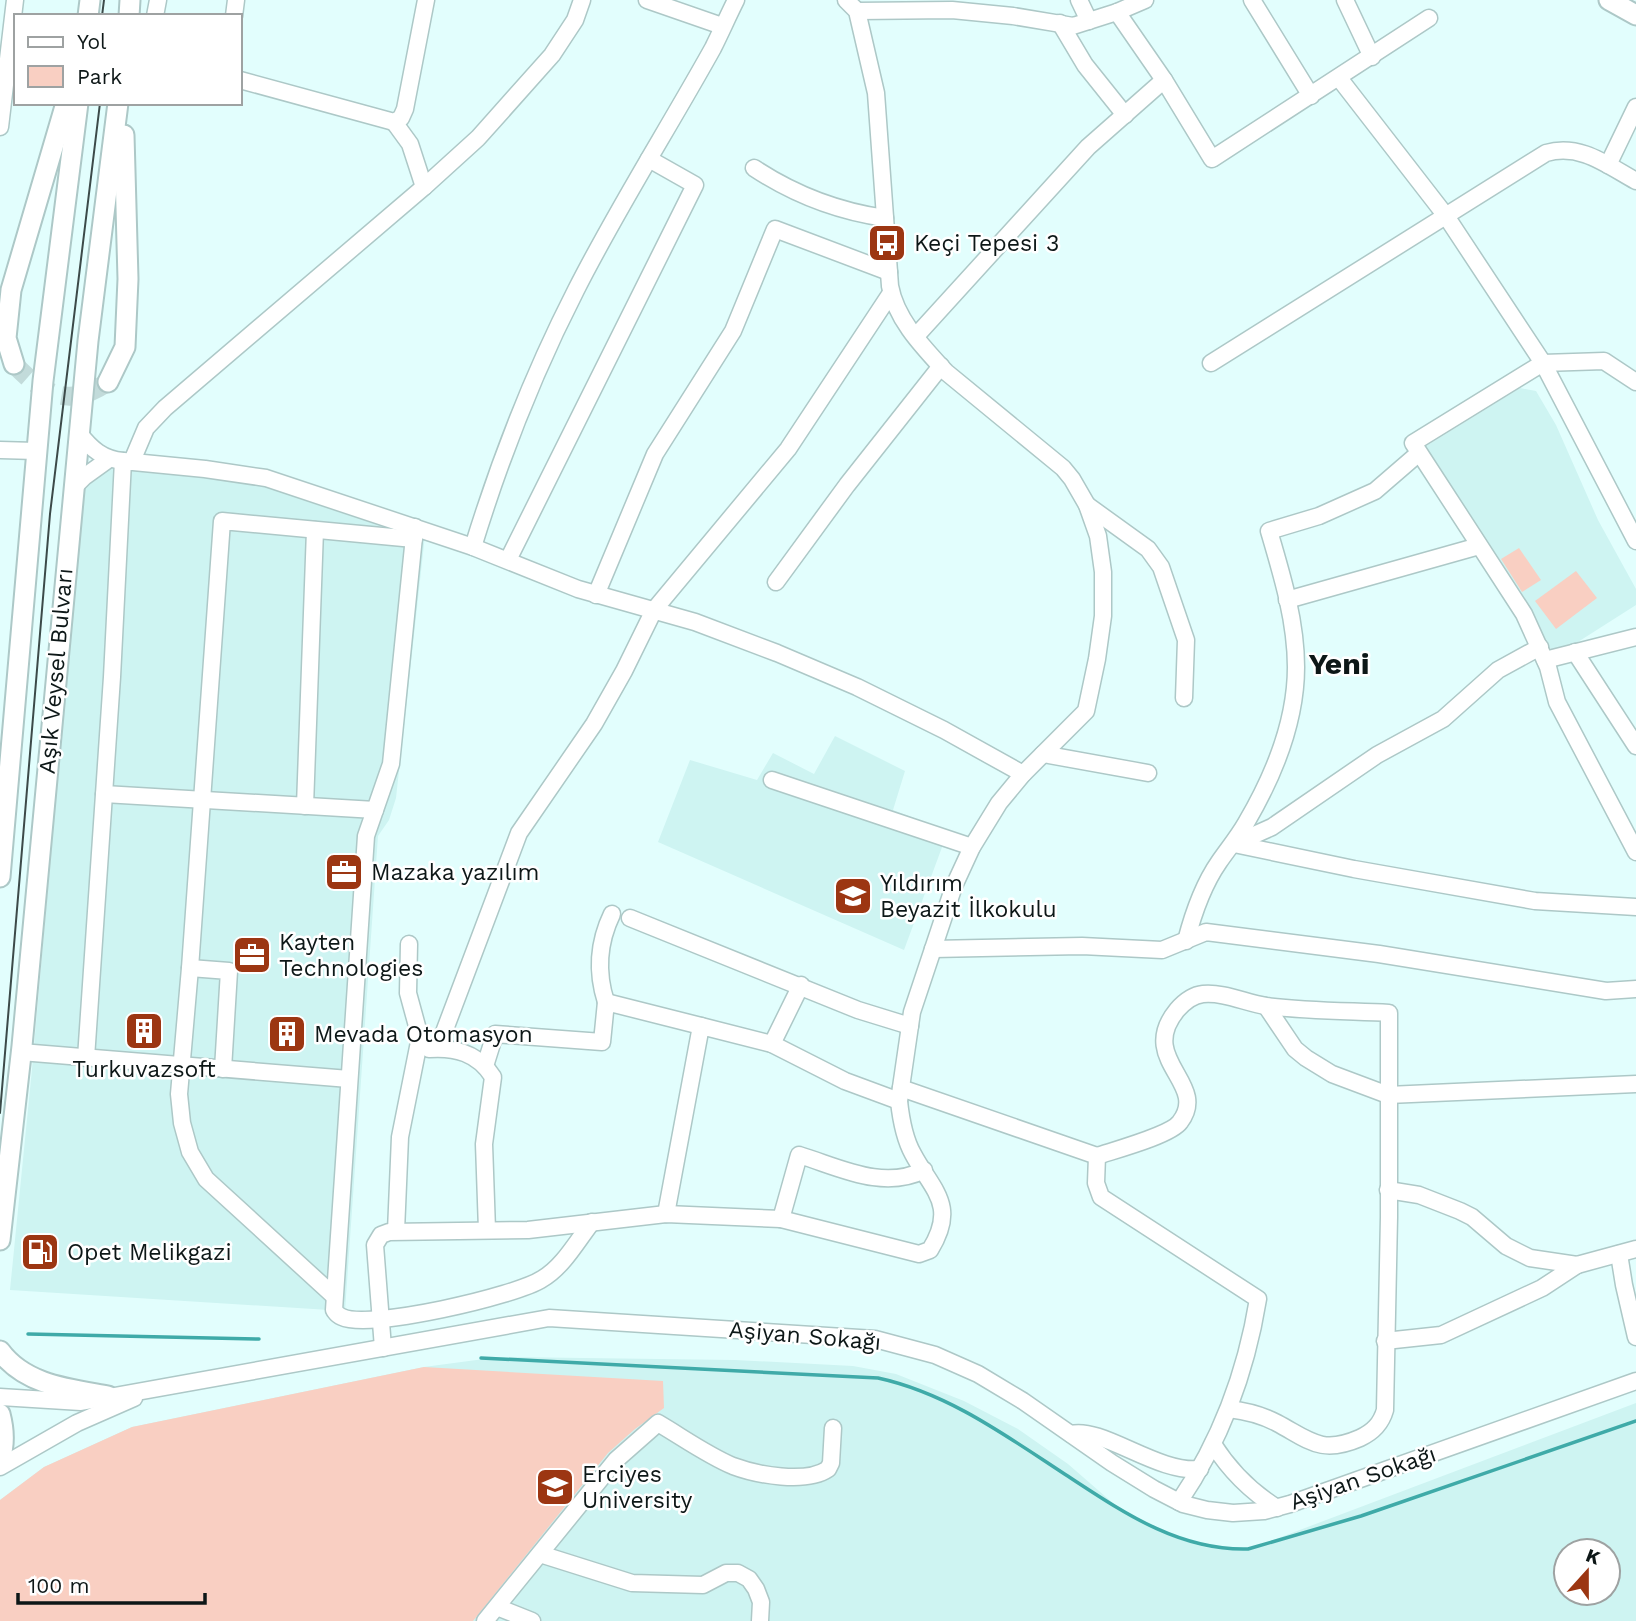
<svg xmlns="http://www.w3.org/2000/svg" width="1636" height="1621" font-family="'Work Sans',sans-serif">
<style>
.built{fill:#cef4f2;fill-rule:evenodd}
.green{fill:#f9cfc2}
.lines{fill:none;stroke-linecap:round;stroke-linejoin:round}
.stream{stroke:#3faaa8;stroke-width:3.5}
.major-tunnel{stroke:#c2dbda;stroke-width:19;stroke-dasharray:19 10;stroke-linecap:butt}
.minor-casing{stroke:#adc8c7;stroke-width:19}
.major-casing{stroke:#adc8c7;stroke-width:23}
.minor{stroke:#fff;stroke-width:16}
.major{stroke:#fff;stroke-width:19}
.tram{stroke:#3c4a49;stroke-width:2}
.labels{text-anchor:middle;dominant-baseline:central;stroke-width:5;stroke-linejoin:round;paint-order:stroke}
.poi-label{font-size:23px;fill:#0d1717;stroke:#fff;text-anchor:start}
.street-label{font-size:23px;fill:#0d1717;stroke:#fff}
.district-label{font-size:30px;font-weight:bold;fill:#0d1717;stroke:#fff}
</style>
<rect width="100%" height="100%" fill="#e2fefd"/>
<g class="built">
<path d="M1520,388l16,3 20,34 42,95 38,69v16l-77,49 -7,-3 -129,-203z"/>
<path d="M103,464l161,8 162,54 -30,272 -7,22 -11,16 -33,475 -335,-21 22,-221 50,-570 5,-18z"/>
<path d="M835,736l70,35 -12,39 55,21 -44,119 -246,-108 32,-82 67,20 16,-27 41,21z"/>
<path d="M499,1357l236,3 118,6 43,8 68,27 54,28 50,35 46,40 31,20 33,15 26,8 22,3 26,-2 384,-145v218h-1636v-121l44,-33 88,-40 292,-60zM1566,1551h42v42h-42z"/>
</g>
<g class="green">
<path d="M1519,548l22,32 -19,12 -21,-33z"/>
<path d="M1576,571l21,27 -41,31 -21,-28z"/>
<path d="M424,1367l239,14 1,27 -29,21 -27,24 -135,168h-473v-121l44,-33 88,-40z"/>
</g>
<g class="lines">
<g class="stream">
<path d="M28,1334l231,5"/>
<path d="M481,1358l397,20c69,15 127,57 185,95 57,37 114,78 185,76l113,-33 275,-95"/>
</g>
<path class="major-tunnel" d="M14,364c30,32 56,44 94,18"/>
<defs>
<g id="minor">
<path d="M647,0l75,26"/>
<path d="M1079,0l10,21"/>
<path d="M1252,0l59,96"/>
<path d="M1345,0l27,57"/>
<path d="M857,11l95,-1 61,6 60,10 44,-14 28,-12"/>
<path d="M1117,12l47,68 48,79 217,-141"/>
<path d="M155,16l3,-16"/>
<path d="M234,16l2,-16"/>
<path d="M1060,23l25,42 40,50"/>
<path d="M1339,78l107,138 97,147 93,178"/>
<path d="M240,80l154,42 7,-4 4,-9 21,-109"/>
<path d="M394,122l16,22 14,43"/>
<path d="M0,127l15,-127"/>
<path d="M1608,165l28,-58"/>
<path d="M754,168c41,27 82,43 131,50"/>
<path d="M916,336l172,-189 76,-67"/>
<path d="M1211,363l335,-210c34,-10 61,12 90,28"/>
<path d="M1636,382l-32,-21 -61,2 -130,80 111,171 24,53 9,35 79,150"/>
<path d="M79,433c12,16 24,26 44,28"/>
<path d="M0,450l36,1"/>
<path d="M132,461l14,-33 19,-20 259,-221 54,-49 74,-83 23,-35 7,-20"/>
<path d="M73,488l11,-11 25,-18"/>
<path d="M1087,505l61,44 13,18 25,73 -2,58"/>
<path d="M415,527l-24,237 -25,72 -32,474c3,4 3,5 8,7 27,13 174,-21 200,-38 21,-12 35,-38 50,-57"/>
<path d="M473,547c27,-88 61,-175 103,-257 42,-83 92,-161 137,-242 8,-16 15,-32 23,-48"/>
<path d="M508,560l187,-375 -46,-26"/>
<path d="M776,582l71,-97 94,-119"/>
<path d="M596,595l59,-141 78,-123 42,-102 114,43"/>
<path d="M1287,600l192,-54"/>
<path d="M1575,652l61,94"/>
<path d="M1545,660l91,-23"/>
<path d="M1043,754l105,19"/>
<path d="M772,780l200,67"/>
<path d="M104,794l271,16"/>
<path d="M305,806l10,-276"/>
<path d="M1234,844l120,25 181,32 101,6"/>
<path d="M1234,844l38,-17 105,-72 66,-36 55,-49 42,-23"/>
<path d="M630,918l228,92 52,16"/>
<path d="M1186,941c7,-27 17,-56 33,-79 9,-13 19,-25 27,-39 27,-46 50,-101 50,-156 0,-46 -14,-92 -27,-136l50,-15 56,-25 44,-38"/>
<path d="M933,949l149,-3 80,4 44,-18 173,22 227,37 30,-2"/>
<path d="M190,968l39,3 -6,98"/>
<path d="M606,1002c-10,-31 -8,-59 6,-88"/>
<path d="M1266,1006l29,43 11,9 26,16 56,21 248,-11"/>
<path d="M772,1044l29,-59"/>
<path d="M438,1048l81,-215 75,-109 30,-53 30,-61 134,-161 103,-156"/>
<path d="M429,1049c26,-2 49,4 64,28l-9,67 3,86"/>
<path d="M21,1052l328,27"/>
<path d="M86,1058l26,-381 11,-216 82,8 61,9 207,69 105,42 117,33 82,31 80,34 87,43 79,44"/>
<path d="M485,1066l10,-32 107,8 4,-40 95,24"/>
<path d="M901,1088l196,68 -1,27 5,14 157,102c-12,74 -37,141 -79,203"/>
<path d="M1097,1156c18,-6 74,-21 83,-34 30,-39 -44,-62 -3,-112 7,-8 16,-15 26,-16 21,-2 43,9 63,12 40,5 82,5 123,7v204l-4,193c-4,14 -12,22 -25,28 -39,17 -51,2 -83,-15 -15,-8 -31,-12 -48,-14"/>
<path d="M1388,1190l31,5 41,16 12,6 34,29 24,12 47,7 59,-16"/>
<path d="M666,1214l35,-188 71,18 73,37 54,20"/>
<path d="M781,1219l18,-64c40,12 84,36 125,15"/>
<path d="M396,1231l4,-94 20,-100 -12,-44 1,-49"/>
<path d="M1619,1254l5,31 12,52"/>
<path d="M334,1296l-128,-117 -16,-27 -8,-29 -3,-29 11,-126 32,-447 192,18"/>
<path d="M1385,1341l56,-6 101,-47 35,-23"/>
<path d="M383,1348l-8,-103 6,-10 8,-3 139,-2 138,-16 115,5 138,35 11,-4c28,-45 2,-60 -17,-96 -9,-16 -12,-34 -14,-53l13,-89 42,-126 18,-39 27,-44 24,-29 63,-63 11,-52 6,-43v-44l-5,-36 -11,-31 -15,-26 -9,-11 -117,-96c-22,-24 -50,-52 -56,-86l-14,-193 -19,-82 -11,-11"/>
<path d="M0,1397l81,5 468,-84 326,21 60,16 43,19 45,27 89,62 42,26 29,15 24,6 26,3 31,-2 26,-7 346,-123"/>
<path d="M1071,1434c31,-8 87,40 129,35"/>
<path d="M1213,1444c17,27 37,47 64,64"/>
<path d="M0,1467l77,-44 57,-25"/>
<path d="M540,1554l92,29 71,2 23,-12h12l11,6 7,10 5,13 -1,19"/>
<path d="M497,1607l35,14"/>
<path d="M485,1621l131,-161 42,-37c24,14 49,32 75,43 24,9 73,18 95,3l3,-6 2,-35"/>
</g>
<g id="major">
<path d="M1609,0l27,15"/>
<path d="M88,16l2,-16"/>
<path d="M129,16l1,-16"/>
<path d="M14,364l-8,-26 5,-48 55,-187"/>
<path d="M108,382l17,-35 3,-68 -4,-144"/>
<path d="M0,877l43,-496 35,-278"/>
<path d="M0,1240l22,-194 66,-705 30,-238"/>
<path d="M0,1351c25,34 69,38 108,45"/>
<path d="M0,1414c4,15 5,30 0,45"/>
</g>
</defs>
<use href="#minor" class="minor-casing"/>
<use href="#major" class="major-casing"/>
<use href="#minor" class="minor"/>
<use href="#major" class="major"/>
<g class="tram">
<path d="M102,16l2,-16"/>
<path d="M0,1113l50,-599 50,-411"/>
</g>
</g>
<defs>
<symbol id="bus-square" viewBox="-11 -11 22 22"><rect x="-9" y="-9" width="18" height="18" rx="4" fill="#9c3612" stroke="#fff"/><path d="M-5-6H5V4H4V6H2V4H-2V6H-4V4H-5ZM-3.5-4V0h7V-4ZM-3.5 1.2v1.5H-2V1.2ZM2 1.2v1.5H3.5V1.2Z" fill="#fff"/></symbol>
<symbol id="office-square" viewBox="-11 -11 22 22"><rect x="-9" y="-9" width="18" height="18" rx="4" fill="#9c3612" stroke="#fff"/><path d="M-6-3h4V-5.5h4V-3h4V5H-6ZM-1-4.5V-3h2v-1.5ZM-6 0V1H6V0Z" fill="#fff"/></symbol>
<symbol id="school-square" viewBox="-11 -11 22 22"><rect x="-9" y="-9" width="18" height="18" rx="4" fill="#9c3612" stroke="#fff"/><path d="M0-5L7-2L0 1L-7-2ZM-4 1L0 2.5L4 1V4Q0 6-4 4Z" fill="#fff"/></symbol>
<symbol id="building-square" viewBox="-11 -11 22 22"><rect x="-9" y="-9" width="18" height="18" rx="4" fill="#9c3612" stroke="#fff"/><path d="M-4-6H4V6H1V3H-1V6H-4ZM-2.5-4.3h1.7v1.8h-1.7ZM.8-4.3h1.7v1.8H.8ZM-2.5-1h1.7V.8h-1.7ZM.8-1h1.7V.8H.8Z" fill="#fff"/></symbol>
<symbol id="fuel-square" viewBox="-11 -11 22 22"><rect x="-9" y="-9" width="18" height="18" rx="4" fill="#9c3612" stroke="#fff"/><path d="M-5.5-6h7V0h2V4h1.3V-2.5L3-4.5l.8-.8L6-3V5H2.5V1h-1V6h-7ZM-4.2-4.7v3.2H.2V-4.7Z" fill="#fff"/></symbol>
<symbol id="university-square" viewBox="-11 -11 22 22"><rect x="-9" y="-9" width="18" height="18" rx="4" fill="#9c3612" stroke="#fff"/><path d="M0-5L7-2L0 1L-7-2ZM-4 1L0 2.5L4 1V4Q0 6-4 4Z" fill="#fff"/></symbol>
</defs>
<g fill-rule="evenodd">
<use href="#bus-square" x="865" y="221" width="44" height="44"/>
<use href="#office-square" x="322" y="850" width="44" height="44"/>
<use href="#school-square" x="831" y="874" width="44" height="44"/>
<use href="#office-square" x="230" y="933" width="44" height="44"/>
<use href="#building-square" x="122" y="1009" width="44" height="44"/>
<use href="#building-square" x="265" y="1012" width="44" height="44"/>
<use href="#fuel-square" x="18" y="1230" width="44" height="44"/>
<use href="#university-square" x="533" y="1465" width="44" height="44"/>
</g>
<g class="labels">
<g class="poi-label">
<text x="914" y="243">Keçi Tepesi 3</text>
<text x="371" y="872">Mazaka yazılım</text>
<text x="880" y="883">Yıldırım<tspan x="880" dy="26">Beyazit İlkokulu</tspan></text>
<text x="279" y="942">Kayten<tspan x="279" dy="26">Technologies</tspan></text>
<text x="314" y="1034">Mevada Otomasyon</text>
<text x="144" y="1069" text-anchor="middle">Turkuvazsoft</text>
<text x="67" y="1252">Opet Melikgazi</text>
<text x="582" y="1474">Erciyes<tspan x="582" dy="26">University</tspan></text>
</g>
<g class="street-label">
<text transform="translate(56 671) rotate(-85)">Aşık Veysel Bulvarı</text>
<text transform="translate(805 1336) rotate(5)">Aşiyan Sokağı</text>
<text transform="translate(1363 1478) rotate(-19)">Aşiyan Sokağı</text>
</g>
<g class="district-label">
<text x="1339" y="663">Yeni</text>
</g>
</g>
<rect x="14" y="14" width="228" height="91" fill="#ffffff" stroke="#9ea2a2" stroke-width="2"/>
<rect x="28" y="37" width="35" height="10" fill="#ffffff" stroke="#9ea2a2" stroke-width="2"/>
<text x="77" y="49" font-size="21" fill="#0d1717">Yol</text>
<rect x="28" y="66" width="35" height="21" fill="#f9cfc2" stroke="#9ea2a2" stroke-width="2"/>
<text x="77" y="84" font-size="21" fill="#0d1717">Park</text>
<g transform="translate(1587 1572) rotate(21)"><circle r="33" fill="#ffffff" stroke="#9ea2a2" stroke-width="2"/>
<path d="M0-5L12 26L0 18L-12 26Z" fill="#9c3612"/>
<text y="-10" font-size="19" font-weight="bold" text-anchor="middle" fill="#0d1717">K</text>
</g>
<path d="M18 1593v10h187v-10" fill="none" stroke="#0d1717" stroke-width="3.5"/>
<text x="28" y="1593" font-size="21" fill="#0d1717" stroke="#ffffff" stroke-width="5" paint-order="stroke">100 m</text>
</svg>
